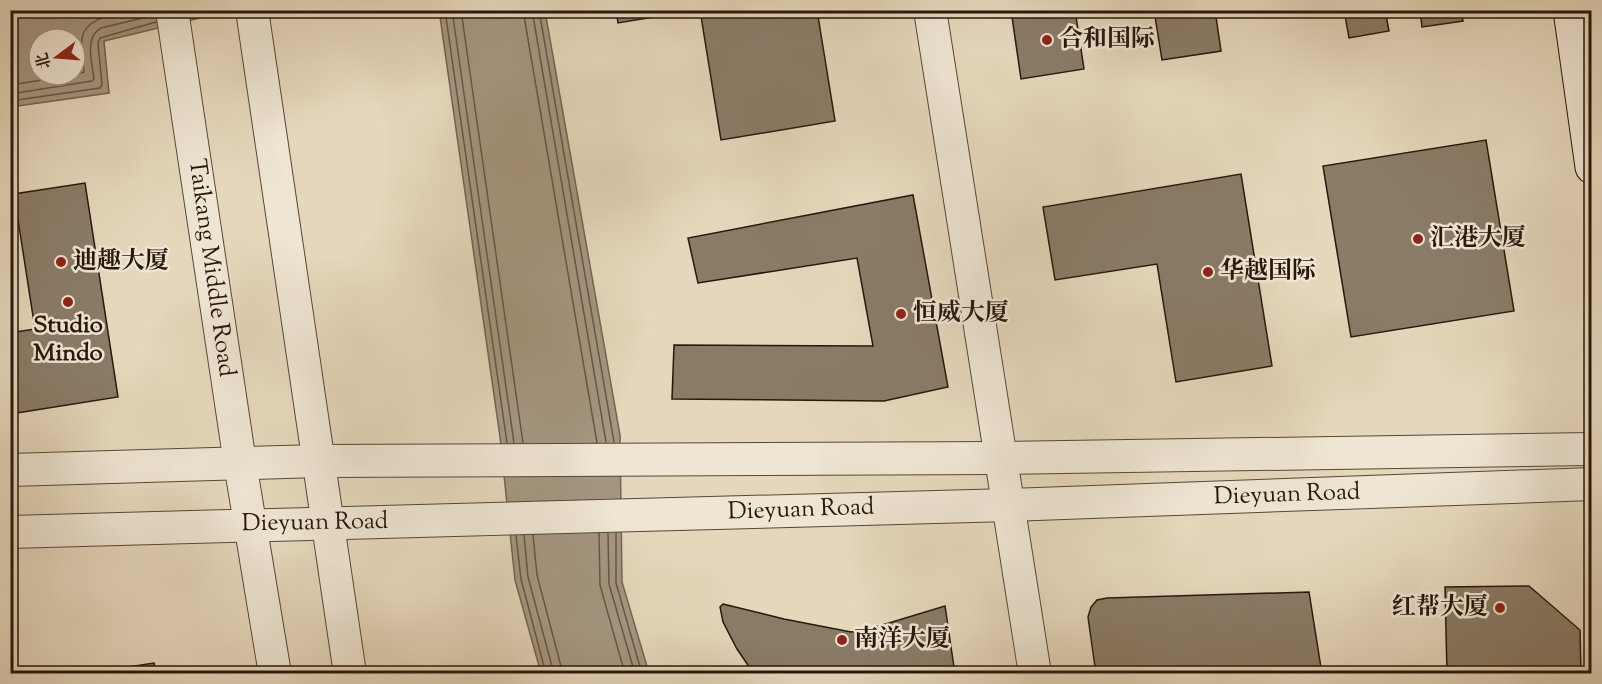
<svg xmlns="http://www.w3.org/2000/svg" width="1602" height="684" font-family="'Sorts Mill Goudy','Noto Serif SC',serif">
<style>
.water{fill:#a59680;stroke:#736351;stroke-width:1.5;fill-rule:evenodd}
.lines{fill:none;stroke-linecap:round;stroke-linejoin:round}
.shore{stroke:#665646;stroke-width:1.5}
.building{fill:#8a7b67;stroke:#28170b;stroke-width:1.5}
.tertiary-casing{stroke:#574737;stroke-width:34}
.secondary-casing{stroke:#28170b;stroke-width:35}
.tertiary{stroke:#eee5d3;stroke-width:32}
.secondary{stroke:#eee5d3;stroke-width:33}
.poi-dot{fill:#8f2418;stroke:#eee5d3;stroke-width:2}
.labels{text-anchor:middle;dominant-baseline:central;stroke-width:5;stroke-linejoin:round;paint-order:stroke}
.poi-label{font-size:24px;font-weight:bold;fill:#28170b;stroke:#eee5d3;text-anchor:start}
.street-label{font-size:24px;fill:#28170b;stroke:#eee5d3}
</style>
<rect width="100%" height="100%" fill="#e5d7bc"/>
<filter id="stains"><feTurbulence type="fractalNoise" baseFrequency=".00333" numOctaves="4"/><feColorMatrix values="0 0 0 0 .2 0 0 0 0 .09 0 0 0 0 .02 0 0 0 .5 -.17"/></filter>
<radialGradient id="worn" r=".72"><stop offset=".6" stop-color="#630" stop-opacity="0"/><stop offset="1" stop-color="#630" stop-opacity=".3"/></radialGradient>
<g class="water">
<path d="M11,11h218l-125,30 5,52 -98,14zM39,39h36v36h-36z"/>
<path d="M433,11h112l75,424 2,147 27,91h-108l-26,-93 -15,-143 -60,-420z"/>
</g>
<g class="lines">
<g class="shore">
<path d="M442,10l4,7 61,426"/>
<path d="M452,10l62,433"/>
<path d="M461,10l62,433"/>
<path d="M523,10l74,433"/>
<path d="M532,10l74,432"/>
<path d="M539,10l75,432"/>
<path d="M75,75l9,-3c0,-11 -4,-23 -2,-34 4,-22 35,-23 52,-28"/>
<path d="M10,85l65,-10"/>
<path d="M10,94l82,-13 2,-2c-2,-16 -10,-42 7,-51l54,-13"/>
<path d="M10,101l90,-13 2,-3 -4,-42 2,-5 56,-16"/>
<path d="M599,533l1,52 25,89"/>
<path d="M608,533l1,51 26,90"/>
<path d="M616,533v50l26,91"/>
<path d="M524,535l4,42 26,97"/>
<path d="M533,535l4,40 26,99"/>
<path d="M516,536l5,43 25,95"/>
</g>
</g>
<g class="building">
<path d="M616,10h80l-78,13z"/>
<path d="M700,10h117l18,111 -114,19z"/>
<path d="M1011,10h64l9,59 -63,10z"/>
<path d="M1154,10h61l6,41 -59,9z"/>
<path d="M1344,10h69l-27,5 3,16 -40,7z"/>
<path d="M1420,10h41l2,11 -41,6z"/>
<path d="M1486,140l28,171 -163,26 -28,-171z"/>
<path d="M1241,174l31,192 -96,16 -19,-118 -102,16 -12,-73z"/>
<path d="M85,183l33,214 -108,17v-81l25,-4 -21,-135z"/>
<path d="M913,195l35,192 -64,14 -212,-2 2,-54 199,1 -16,-88 -159,25 -10,-45z"/>
<path d="M1529,586l51,44 1,44h-134l-2,-87z"/>
<path d="M1309,592l13,82h-226l-8,-57 3,-10 6,-7 10,-2z"/>
<path d="M723,604l61,15 67,13 15,-2 79,-24 10,68h-201l-17,-25 -14,-27 -3,-15z"/>
<path d="M154,663l2,11h-75z"/>
</g>
<g class="lines">
<defs>
<g id="tertiary">
<path d="M172,10l68,453 35,211"/>
<path d="M252,10l98,664"/>
<path d="M930,10l105,664"/>
<path d="M10,470l308,-9 682,-3 592,-9"/>
<path d="M10,532l999,-27 583,-21"/>
</g>
<path id="secondary" d="M1570,10l22,157"/>
</defs>
<use href="#tertiary" class="tertiary-casing"/>
<use href="#secondary" class="secondary-casing"/>
<use href="#tertiary" class="tertiary"/>
<use href="#secondary" class="secondary"/>
</g>
<g class="poi-dot">
<circle cx="1047" cy="40" r="6"/>
<circle cx="1418" cy="239" r="6"/>
<circle cx="61" cy="262" r="6"/>
<circle cx="1208" cy="272" r="6"/>
<circle cx="68" cy="302" r="6"/>
<circle cx="901" cy="314" r="6"/>
<circle cx="1500" cy="608" r="6"/>
<circle cx="842" cy="640" r="6"/>
</g>
<g class="labels">
<g class="poi-label">
<text x="1059" y="40">合和国际</text>
<text x="1430" y="239">汇港大厦</text>
<text x="73" y="262">迪趣大厦</text>
<text x="1220" y="272">华越国际</text>
<text x="913" y="314">恒威大厦</text>
<text x="68" y="326" text-anchor="middle">Studio<tspan x="68" dy="28">Mindo</tspan></text>
<text x="1488" y="608" text-anchor="end">红帮大厦</text>
<text x="854" y="640">南洋大厦</text>
</g>
<g class="street-label">
<text transform="translate(211 268) rotate(82)">Taikang Middle Road</text>
<text transform="translate(1287 495) rotate(-2)">Dieyuan Road</text>
<text transform="translate(801 510) rotate(-2)">Dieyuan Road</text>
<text transform="translate(315 523) rotate(-1)">Dieyuan Road</text>
</g>
</g>
<rect width="1602" height="684" fill="none" stroke="#e5d7bc" stroke-width="36"/>
<rect x="12" y="12" width="1578" height="660" fill="none" stroke="#28170b" stroke-width="3"/>
<rect x="18" y="18" width="1566" height="648" fill="none" stroke="#28170b" stroke-width="1.5"/>
<g transform="translate(57 57) rotate(254)"><circle r="28" fill="#eee5d3" stroke="#9f9383" stroke-width="1.5"/>
<path d="M0-4.5L10 22L0 15L-10 22Z" fill="#8f2418"/>
<text y="-9" font-size="16" font-weight="bold" text-anchor="middle" fill="#28170b">北</text>
</g>
<rect width="100%" height="100%" filter="url(#stains)"/>
<rect width="100%" height="100%" fill="url(#worn)"/>
</svg>
